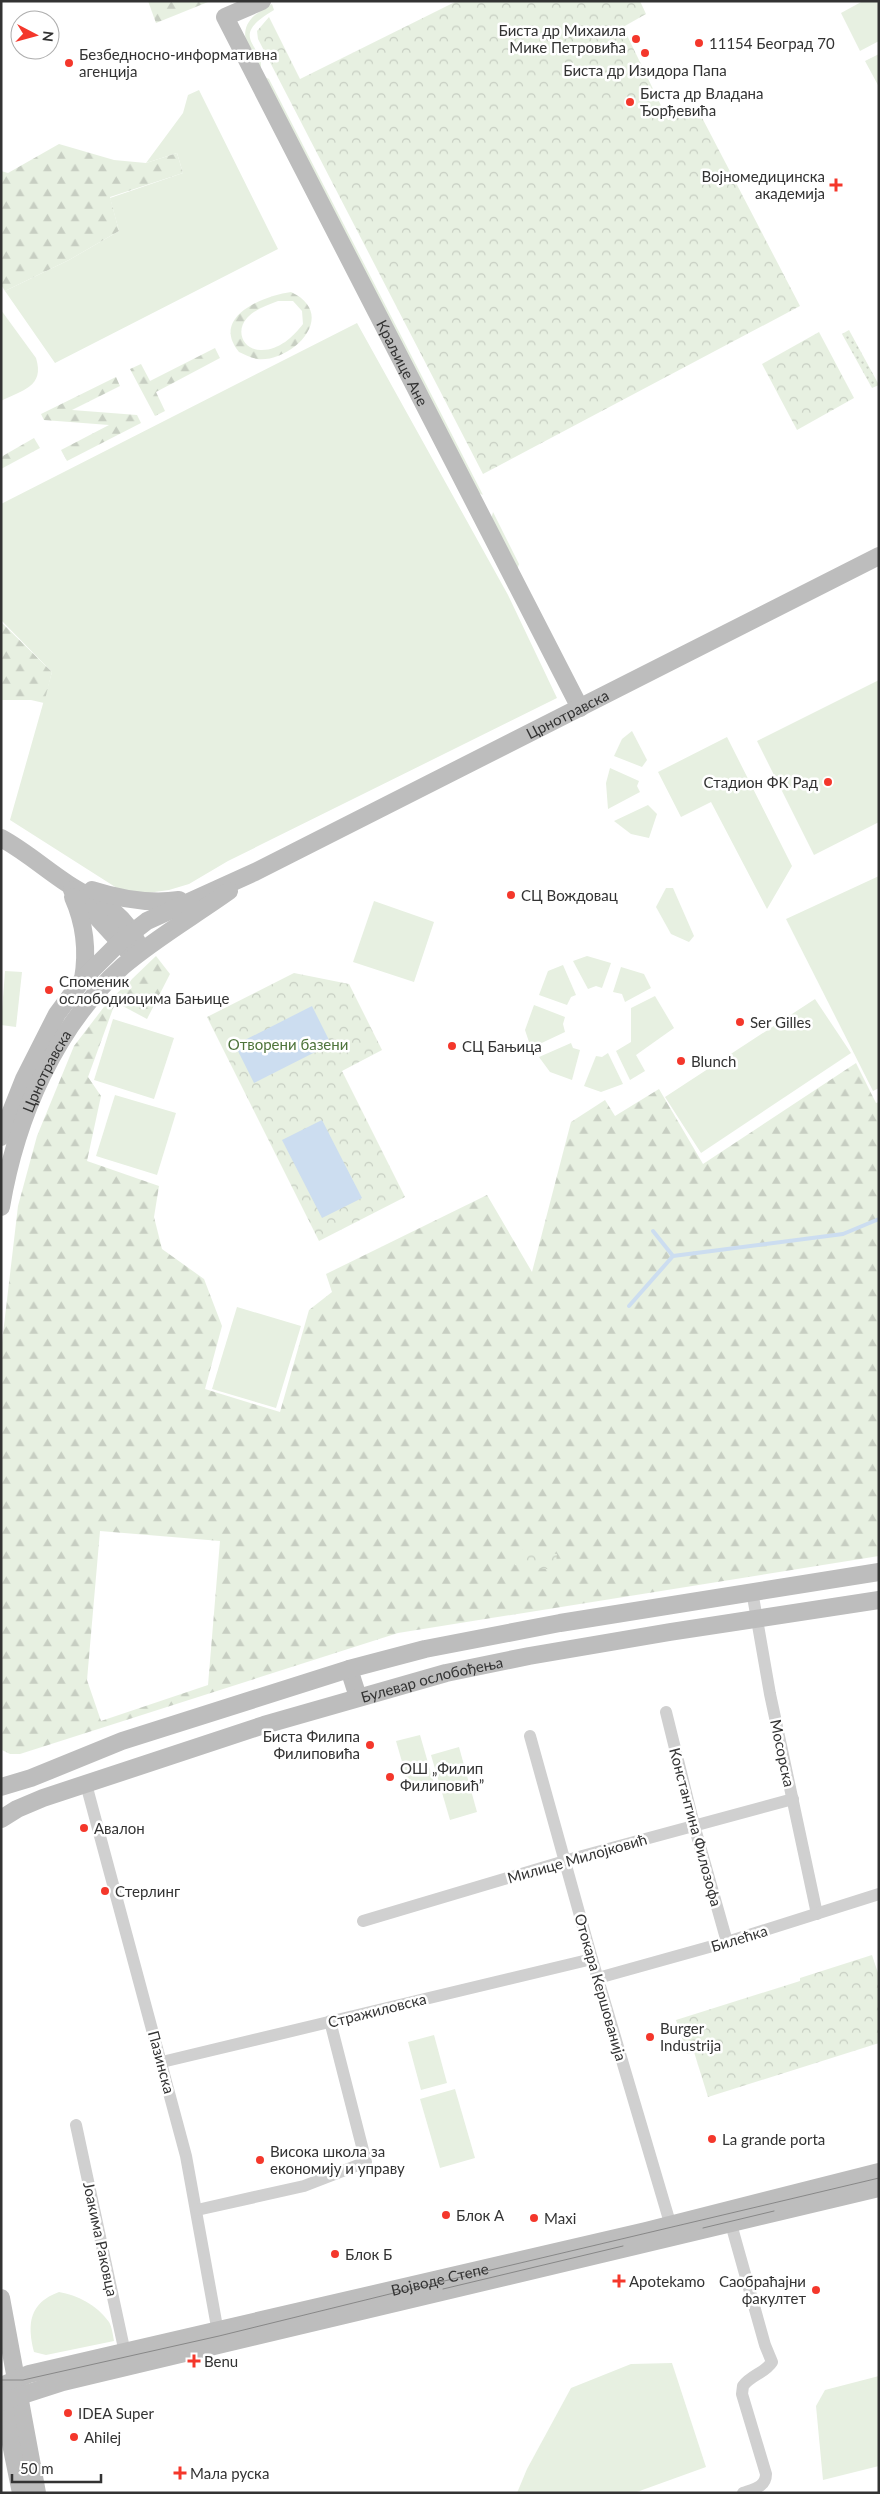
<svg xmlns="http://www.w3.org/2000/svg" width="880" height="2494" font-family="Lato,sans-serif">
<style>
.grass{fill:#e7f0e1}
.forest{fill:url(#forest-firs);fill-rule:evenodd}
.park{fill:url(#park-crowns)}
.garden{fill:url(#garden-dots)}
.water{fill:#ccddf0}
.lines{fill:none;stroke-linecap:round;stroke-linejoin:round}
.stream{stroke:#ccddf0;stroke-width:4}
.street{stroke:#d0d0d0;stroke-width:12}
.secondary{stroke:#bdbdbd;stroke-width:18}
.tram{stroke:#888;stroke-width:1}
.poi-dot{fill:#f4372b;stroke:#fff;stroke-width:2}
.labels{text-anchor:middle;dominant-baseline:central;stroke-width:5;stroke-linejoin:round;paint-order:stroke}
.poi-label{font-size:15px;fill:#333;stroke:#fff;text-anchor:start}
.street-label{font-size:15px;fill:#333;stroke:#fff}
.park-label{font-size:15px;fill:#4e743b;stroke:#fff}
</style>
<defs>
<pattern id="forest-firs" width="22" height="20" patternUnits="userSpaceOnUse" patternTransform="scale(1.25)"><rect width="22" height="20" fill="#e7f0e1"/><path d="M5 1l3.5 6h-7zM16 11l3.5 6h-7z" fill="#c7cec2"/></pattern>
<pattern id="park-crowns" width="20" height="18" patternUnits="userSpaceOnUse" patternTransform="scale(1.25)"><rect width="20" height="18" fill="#e7f0e1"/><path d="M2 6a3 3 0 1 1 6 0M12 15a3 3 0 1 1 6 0" fill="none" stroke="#c7cec2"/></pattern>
<pattern id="garden-dots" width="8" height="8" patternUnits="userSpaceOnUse" patternTransform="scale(1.25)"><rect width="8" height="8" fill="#e7f0e1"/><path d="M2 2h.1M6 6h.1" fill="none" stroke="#c7cec2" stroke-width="1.8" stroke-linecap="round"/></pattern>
</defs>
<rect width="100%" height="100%" fill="#fff"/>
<g class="grass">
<path d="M863,1h16v40l-19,10 -19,-38z"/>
<path d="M272,4l2,6c-50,29 -6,35 -14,62 -10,-18 -25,-40 -5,-57 5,-4 11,-7 17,-11z"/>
<path d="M879,54v33l-14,-26z"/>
<path d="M265,77l4,2 214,416 -8,-4z"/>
<path d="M199,90l79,159 -223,114 -50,-72 64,-31 50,-29 -9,-33 73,-25 -6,-20 -31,10 37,-50 5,-18z"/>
<path d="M1,310l35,48c9,29 -14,32 -35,43z"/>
<path d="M357,323l151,272 49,103 -329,163 -39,23 -20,6 -22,3 -27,-3 -110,-70 42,-148 -51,-52v-116z"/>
<path d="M493,512l26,52 -2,6 -26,-50z"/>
<path d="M879,680v142l-65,33 -57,-114z"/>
<path d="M632,731l15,29 -5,7 -28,-11 8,-17z"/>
<path d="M727,737l65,129 -25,43 -56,-107 -30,15 -23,-45z"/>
<path d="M610,768l29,13 -2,5 3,6 -32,17 -2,-26z"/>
<path d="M648,805l9,9 -8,24 -18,-4 -17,-13z"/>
<path d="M879,876v212l-6,3 -87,-172z"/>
<path d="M666,888h7l21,48 -5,6 -18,-8 -15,-27z"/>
<path d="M374,901l60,21 -20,60 -61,-20z"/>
<path d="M587,956l24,7 -9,25 -6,-2 -8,3 -15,-28z"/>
<path d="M563,965l13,30 -5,2 -4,8 -28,-10 9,-24z"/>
<path d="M621,967l23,7 7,14 -26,14 -3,-8 -9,-2z"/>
<path d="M5,971l17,1 -6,55 -15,-2z"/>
<path d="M655,996l19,32 -38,27 9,16 -15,9 -14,-29 15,-9v-34z"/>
<path d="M815,999l36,54 -150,100 -36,-56z"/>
<path d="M534,1005l31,12 -2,7 2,8 -34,16 -6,-18z"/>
<path d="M113,1019l61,19 -20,61 -60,-19z"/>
<path d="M571,1043l2,5 7,2 -8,30 -22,-8 -11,-15z"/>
<path d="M608,1053l15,31 -22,8 -17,-6 12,-30 6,1z"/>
<path d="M115,1095l61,18 -19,62 -61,-19z"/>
<path d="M237,1307l64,19 -25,82 -64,-19z"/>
<path d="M420,1735l15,52 -24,6 -15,-52z"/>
<path d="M459,1747l18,65 -27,8 -19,-65z"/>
<path d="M434,2035l13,48 -26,7 -13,-48z"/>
<path d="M455,2089l20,69 -35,10 -20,-69z"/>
<path d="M59,2292c18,3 38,13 50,30 3,5 4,13 5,19l-68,14 -12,-3c-7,-28 -5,-49 25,-60z"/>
<path d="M672,2363l34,104 -72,26h-117l10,-24 44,-81 60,-24z"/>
<path d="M879,2376v90l-56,14 -7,-74 9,-16z"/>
</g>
<g class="forest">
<path d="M148,1h60v1l-52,21z"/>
<path d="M59,144l55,16 32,3 31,-10 6,20 -73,24 9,34 -50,29 -64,31 -4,-6v-114l7,2z"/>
<path d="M291,292c49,23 0,71 -34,67 -6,-1 -13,-5 -18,-7 -29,-35 24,-56 52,-60zM278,301h15l9,10 1,13c-10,13 -24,26 -41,26 -19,1 -27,-19 -15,-32 8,-9 21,-13 31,-17z"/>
<path d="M215,348l5,10 -64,34 9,19 -10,5 -25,-47 11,-5 9,17z"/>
<path d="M116,377l4,9 -48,24 65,5 4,8 -74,38 -6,-11 48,-25 -65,-5 -3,-6z"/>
<path d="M34,438l6,10 -39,21v-12z"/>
<path d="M1,622l51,50 -8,31 -13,-3h-30z"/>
<path d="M156,956l14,18 -23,45 -28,-15 -5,2 -26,71 13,19 -14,65 72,25 -5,31 8,32 42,30 18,47 -17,63 75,23 29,-102 23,-18 -6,-18 161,-79 45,77 39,-150 34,-22 10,16 44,-27 44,75 153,-101 20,40 3,-1v454l-481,77 -378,121h-10l-8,-4 -1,-399 17,-145 19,-70 37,-90 33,-43zM100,1531l120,10 -12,144 -107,36 -14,-41z"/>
</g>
<g class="park">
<path d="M457,1h183l6,13 -23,13 45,93 30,-10 102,196 -317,168 -225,-435 -1,-8 12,-14 31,62z"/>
<path d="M819,332l35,66 -57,32 -35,-66z"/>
<path d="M294,973l55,11 33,66 -40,21 63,126 -86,44 -112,-224z"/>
<path d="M517,1549l40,5 -2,16 -40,-5z"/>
<path d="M872,1955l7,21v67l-171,54 -14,-45 -7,2 -11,-34 124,-39v-3z"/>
</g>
<path class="garden" d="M849,330l30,55 -7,3 -30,-54z"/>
<g class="water">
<path d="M312,1006l19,38 -77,39 -19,-38z"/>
<path d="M322,1120l40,78 -40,20 -40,-78z"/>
</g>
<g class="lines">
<g class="stream">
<path d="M653,1231l20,25"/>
<path d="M629,1306l44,-50 170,-22 36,-15"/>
</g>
<g class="street">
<path d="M752,1591l18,103 47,220"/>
<path d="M666,1712l28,113 33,117"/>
<path d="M530,1736l62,223 81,274"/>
<path d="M86,1784l100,372 33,182"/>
<path d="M363,1921l212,-63 218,-59"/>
<path d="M598,1978l129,-36 152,-48"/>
<path d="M162,2062l430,-103"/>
<path d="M76,2125l49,228"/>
<path d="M197,2210l107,-24 62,-24 -36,-141"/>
<path d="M731,2224l34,121 7,17c-7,11 -21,13 -29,24l-1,8 24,80c0,13 -12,15 -23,19"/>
</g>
<g class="secondary">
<path id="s1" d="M262,1l-37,16 355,691"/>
<path d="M1,838c24,13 44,31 67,46 29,19 52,23 69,58"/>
<path d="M72,890l55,60"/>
<path d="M92,890c28,9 58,14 87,10"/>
<path d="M73,897c12,27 15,53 10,82"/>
<path id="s2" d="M1,1137l23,-58 33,-65 26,-35 37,-37 27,-21 108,-49 624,-316"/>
<path id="s3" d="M1,1207c15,-89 54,-181 122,-241 33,-28 71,-50 106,-75"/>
<path d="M349,1669l9,28"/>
<path d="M1,1787l30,-9 91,-37 227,-72 76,-20 135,-26 319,-51"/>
<path id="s4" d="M1,1819l16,-10 26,-11 221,-73 182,-52 83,-17 141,-24 209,-32"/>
<path d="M1,2298l36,195"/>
<path id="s5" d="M1,2386l28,-12 617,-143 233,-59"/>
<path d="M1,2395l20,98"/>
<path d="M1,2402l62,-20 816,-194"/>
</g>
<g class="tram">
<path d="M703,2228l71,-17"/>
<path d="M443,2289l180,-43"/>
<path d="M1,2380h22l196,-44 183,-45 477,-113"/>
</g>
</g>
<g class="poi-dot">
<circle cx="636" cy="39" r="5"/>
<circle cx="699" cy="43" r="5"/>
<circle cx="645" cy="53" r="5"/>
<circle cx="69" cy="63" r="5"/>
<circle cx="630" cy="102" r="5"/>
<path d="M833.5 177.5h5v5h5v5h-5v5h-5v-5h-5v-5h5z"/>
<circle cx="828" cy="782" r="5"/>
<circle cx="511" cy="895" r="5"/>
<circle cx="49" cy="990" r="5"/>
<circle cx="740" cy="1022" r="5"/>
<circle cx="452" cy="1046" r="5"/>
<circle cx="681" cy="1061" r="5"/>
<circle cx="370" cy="1745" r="5"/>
<circle cx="390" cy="1777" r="5"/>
<circle cx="84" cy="1828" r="5"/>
<circle cx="105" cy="1891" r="5"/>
<circle cx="650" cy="2037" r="5"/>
<circle cx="712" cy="2139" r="5"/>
<circle cx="260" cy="2160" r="5"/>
<circle cx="446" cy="2215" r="5"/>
<circle cx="534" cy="2218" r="5"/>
<circle cx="335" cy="2254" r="5"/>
<path d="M616.5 2273.5h5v5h5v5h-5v5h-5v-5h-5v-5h5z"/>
<circle cx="816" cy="2290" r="5"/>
<path d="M191.5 2353.5h5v5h5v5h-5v5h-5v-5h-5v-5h5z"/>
<circle cx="68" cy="2413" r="5"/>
<circle cx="74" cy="2437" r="5"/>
<path d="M177.5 2465.5h5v5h5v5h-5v5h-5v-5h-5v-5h5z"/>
</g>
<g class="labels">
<g class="poi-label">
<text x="626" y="30" text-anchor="end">Биста др Михаила<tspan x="626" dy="17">Мике Петровића</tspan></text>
<text x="709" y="43">11154 Београд 70</text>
<text x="79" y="54">Безбедносно-информативна<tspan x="79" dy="17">агенција</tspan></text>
<text x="645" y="70" text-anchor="middle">Биста др Изидора Папа</text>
<text x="640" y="93">Биста др Владана<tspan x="640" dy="17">Ђорђевића</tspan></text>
<text x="825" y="176" text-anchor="end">Војномедицинска<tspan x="825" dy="17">академија</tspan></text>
<text x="818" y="782" text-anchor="end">Стадион ФК Рад</text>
<text x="521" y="895">СЦ Вождовац</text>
<text x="59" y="981">Споменик<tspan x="59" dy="17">ослободиоцима Бањице</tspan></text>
<text x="750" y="1022">Ser Gilles</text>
<text x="462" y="1046">СЦ Бањица</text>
<text x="691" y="1061">Blunch</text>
<text x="360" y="1736" text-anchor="end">Биста Филипа<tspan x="360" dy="17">Филиповића</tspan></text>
<text x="400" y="1768">ОШ „Филип<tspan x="400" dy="17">Филиповић”</tspan></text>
<text x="94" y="1828">Авалон</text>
<text x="115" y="1891">Стерлинг</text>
<text x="660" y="2028">Burger<tspan x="660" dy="17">Industrija</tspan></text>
<text x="722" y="2139">La grande porta</text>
<text x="270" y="2151">Висока школа за<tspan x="270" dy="17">економију и управу</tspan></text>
<text x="456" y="2215">Блок А</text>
<text x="544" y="2218">Maxi</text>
<text x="345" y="2254">Блок Б</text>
<text x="629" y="2281">Apotekamo</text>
<text x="806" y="2281" text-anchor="end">Саобраћајни<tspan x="806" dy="17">факултет</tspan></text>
<text x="204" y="2361">Benu</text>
<text x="78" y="2413">IDEA Super</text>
<text x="84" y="2437">Ahilej</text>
<text x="190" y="2473">Мала руска</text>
</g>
<g class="street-label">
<text stroke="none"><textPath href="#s1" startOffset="429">Краљице Ане</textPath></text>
<text stroke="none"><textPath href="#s2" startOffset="734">Црнотравска</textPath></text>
<text stroke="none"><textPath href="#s3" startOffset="144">Црнотравска</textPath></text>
<text stroke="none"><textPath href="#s4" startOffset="454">Булевар ослобођења</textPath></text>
<text transform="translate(783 1753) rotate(78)">Мосорска</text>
<text transform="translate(696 1827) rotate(75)">Константина Филозофа</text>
<text transform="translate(577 1858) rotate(-16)">Милице Милојковић</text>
<text transform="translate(739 1938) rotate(-17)">Билећка</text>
<text transform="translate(601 1987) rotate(74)">Отокара Кершованија</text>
<text transform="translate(377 2010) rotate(-14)">Стражиловска</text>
<text transform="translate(162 2062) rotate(75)">Пазинска</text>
<text transform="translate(101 2239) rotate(78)">Јоакима Раковца</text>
<text stroke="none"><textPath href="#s5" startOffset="452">Војводе Степе</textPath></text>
</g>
<g class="park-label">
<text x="288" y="1044">Отворени базени</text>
</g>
</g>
<rect width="880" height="2494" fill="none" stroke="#333333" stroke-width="5"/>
<g transform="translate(35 35) rotate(96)"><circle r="24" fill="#ffffff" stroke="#adadad"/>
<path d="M0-4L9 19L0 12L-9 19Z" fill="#f4372b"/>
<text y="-8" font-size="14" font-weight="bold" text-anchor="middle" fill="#333333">N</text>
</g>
<path d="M12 2474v8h89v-8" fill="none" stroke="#333333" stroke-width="2.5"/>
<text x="20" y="2474" font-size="15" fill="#333333" stroke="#ffffff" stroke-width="4" paint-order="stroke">50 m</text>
</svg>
